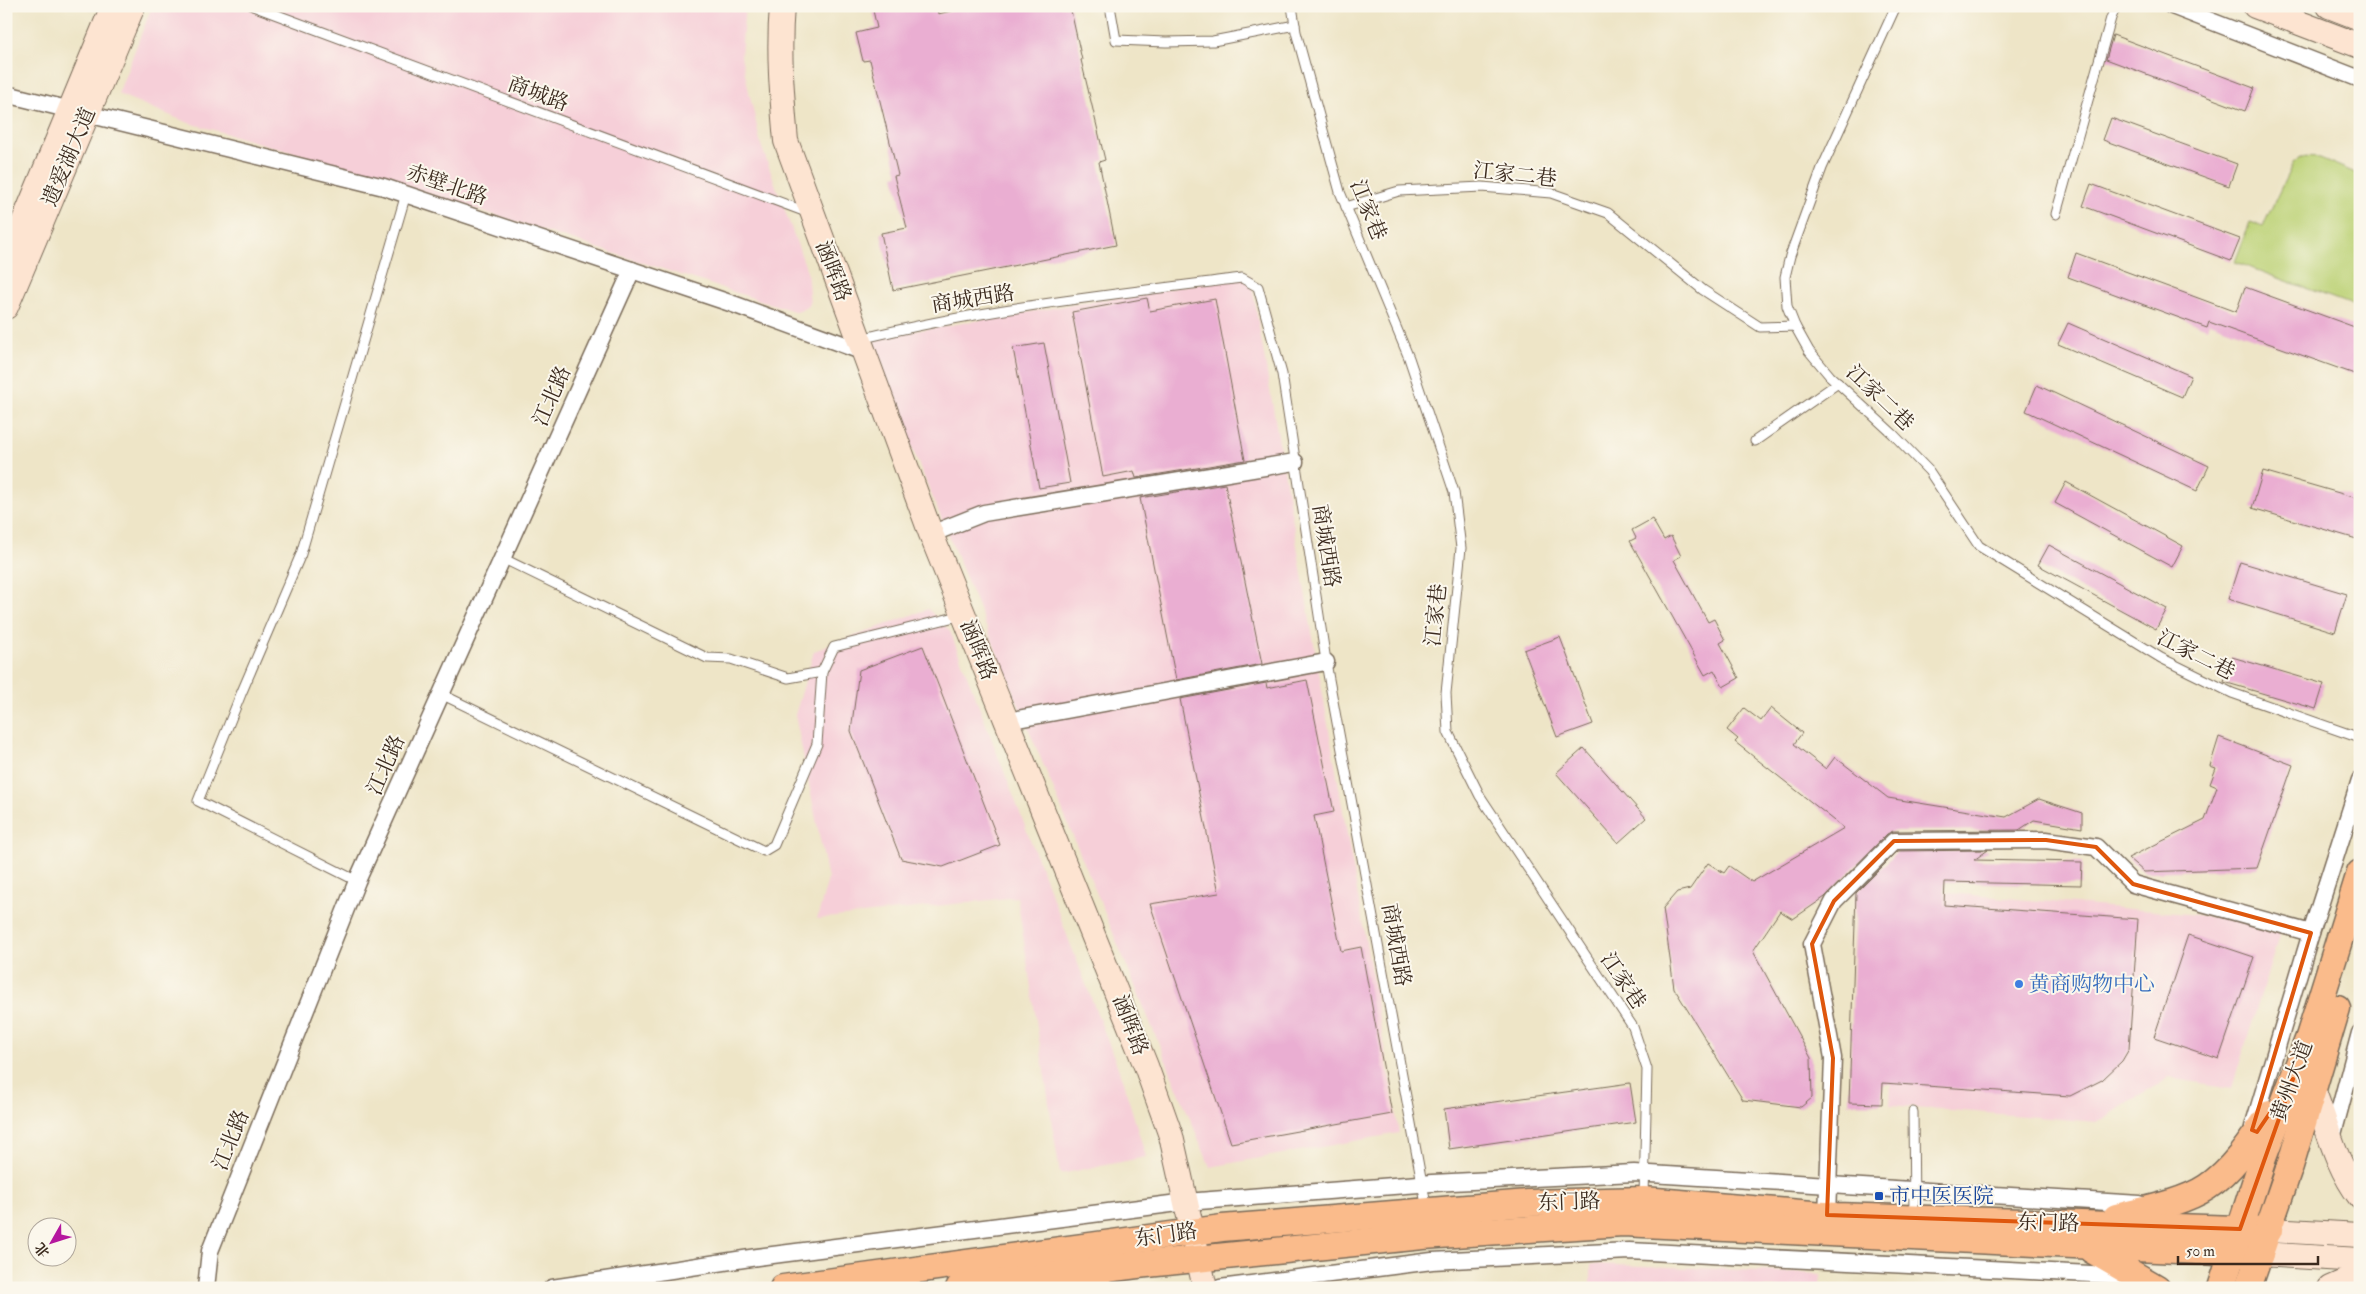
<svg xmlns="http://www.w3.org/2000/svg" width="2366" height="1294" font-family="'IM FELL Double Pica','Noto Serif SC',serif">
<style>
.built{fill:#f6cfd8}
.green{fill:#bbd175;stroke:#7b7e4a}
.building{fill:#eaaed2}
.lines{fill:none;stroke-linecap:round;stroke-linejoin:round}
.lane-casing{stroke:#7a6b59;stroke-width:11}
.street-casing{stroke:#7a6b59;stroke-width:19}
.secondary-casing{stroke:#7a6b59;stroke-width:26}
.primary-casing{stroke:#7a6b59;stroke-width:29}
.lane{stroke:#fff;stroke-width:9}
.street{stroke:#fff;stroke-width:16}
.secondary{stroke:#fde4d1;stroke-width:24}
.primary{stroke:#fabb8b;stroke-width:26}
.marked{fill:none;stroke:#df570d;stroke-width:4;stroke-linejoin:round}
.shop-dot{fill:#3f7fe0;stroke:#fbf7ec;stroke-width:2}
.transit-dot{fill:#1a4fb4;stroke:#fbf7ec;stroke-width:2}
.labels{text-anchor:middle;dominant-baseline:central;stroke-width:4;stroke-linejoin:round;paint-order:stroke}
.street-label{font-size:21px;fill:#3b2a1e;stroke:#fbf7ec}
.shop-label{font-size:21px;fill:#366cbe;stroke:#fbf7ec;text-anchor:start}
.transit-label{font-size:21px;fill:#164399;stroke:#fbf7ec;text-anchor:start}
</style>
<rect width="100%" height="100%" fill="#fbf7ec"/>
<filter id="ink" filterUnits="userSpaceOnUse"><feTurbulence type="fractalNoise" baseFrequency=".02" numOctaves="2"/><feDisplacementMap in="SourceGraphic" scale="10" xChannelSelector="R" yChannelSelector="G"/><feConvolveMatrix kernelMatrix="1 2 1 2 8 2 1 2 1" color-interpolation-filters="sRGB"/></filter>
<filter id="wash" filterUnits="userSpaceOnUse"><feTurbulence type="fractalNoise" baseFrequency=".0096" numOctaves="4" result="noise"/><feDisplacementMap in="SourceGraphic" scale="20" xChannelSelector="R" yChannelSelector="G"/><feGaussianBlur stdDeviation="1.12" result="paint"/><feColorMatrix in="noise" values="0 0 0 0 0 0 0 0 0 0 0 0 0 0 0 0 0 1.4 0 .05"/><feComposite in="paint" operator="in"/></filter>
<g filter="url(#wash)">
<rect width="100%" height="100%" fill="#eee5c7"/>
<g class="built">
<path d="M152,6h593l-4,50 20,89 46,126 3,33 -13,8 -453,-145 -158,-45 -68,-28z"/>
<path d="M1250,275l149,858 -189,34 -343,-828z"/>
<path d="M928,609l22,22 172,447 24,79 -86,17 -43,-277 -200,22 11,-40 -33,-164 19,-64z"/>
<path d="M1915,890l339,30 27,10 -49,158 -64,-10 -70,44 -208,-17 9,-204z"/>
<path d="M1591,1264l129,5 101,5 -1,14h-229z"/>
</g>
<g class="green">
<path d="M2301,157l19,1 40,17v133l-125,-46 15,-40 13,4 30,-63z"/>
<path d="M2360,1099v55l-7,-33z"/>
</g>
<g id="blocks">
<g class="building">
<path d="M872,6h65l1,8 35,-8h97l12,54h-1l24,100 -6,2 17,83 -223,45 -12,-57 26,-5 -13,-52 4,-1 -28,-115 -7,1 -7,-28 21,-5z"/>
<path d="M2113,35l141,53 -9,23 -139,-52z"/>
<path d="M2111,118l126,46 -8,22 -126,-46z"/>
<path d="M2091,184l149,55 -9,22 -148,-55z"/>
<path d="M2076,253l160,59 9,-25 115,42v47l-151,-54 -2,6 -139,-51z"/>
<path d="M1147,298l3,13 65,-12 30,161 -109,18 -2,-7 -31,6 -31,-165z"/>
<path d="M2068,323l123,53 -9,21 -124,-53z"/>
<path d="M1044,343l26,140 -31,5 -26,-140z"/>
<path d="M2037,385l172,81 -12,25 -171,-80z"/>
<path d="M2263,471l97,28v41l-108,-32z"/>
<path d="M2066,482l117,64 -11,21 -117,-64z"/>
<path d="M1225,484l37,180 -86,16 -36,-182z"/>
<path d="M1652,519l12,21 7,-4 10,20 -7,4 34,62 6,-3 11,21 -5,3 19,35 -16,9 -9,-17 -9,5 -75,-134 6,-3 -4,-8z"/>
<path d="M2049,545l118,64 -11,20 -118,-64z"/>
<path d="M2240,562l107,32 -12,38 -107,-33z"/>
<path d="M1560,637l33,87 -36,13 -33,-87z"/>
<path d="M923,646l77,199 -57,22 -42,-8 -50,-128 8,-61z"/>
<path d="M2232,657l92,27 -8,25 -92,-27z"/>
<path d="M1307,680l27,132 -20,4 27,135 20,-4 31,167 -161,29 -81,-239 69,-11 -39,-194 86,-16 1,5z"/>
<path d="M1744,708l17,13 10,-13 31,25 -8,11 32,25 9,-12 53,41 118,19 33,-18 43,14v15l-48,-8 -15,10 -126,1 -6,3 -62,63 -32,22 -13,-8 -27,40 58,107 1,40 -11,9 -58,-7 -69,-112 -11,-80 14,-16 13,-3 18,-26 16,10 5,-7 23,16 92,-54 -109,-86 3,-3 -11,-9z"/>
<path d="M2219,737l74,28 -36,103 -113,4 -16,-14 77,-38 12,-33 -7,-3 6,-16 -6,-2z"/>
<path d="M1584,748l62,70 -28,25 -62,-70z"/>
<path d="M1988,850l-14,10 108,2 -1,23 -136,-3 -1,23 194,14 -9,130 -7,12 -20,19 -32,16 -187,-13 -1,21 -33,-1 7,-210 42,-42z"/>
<path d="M2188,935l66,22 -35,102 -65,-22z"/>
<path d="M1630,1083l6,39 -187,27 -5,-40z"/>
</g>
</g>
</g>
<g filter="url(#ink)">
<use href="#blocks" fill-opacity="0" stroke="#7a6b59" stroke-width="1"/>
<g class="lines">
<defs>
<g id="lane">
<path d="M253,6l556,207"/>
<path d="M1110,6l6,34 50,2 47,-1 82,-16"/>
<path d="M1292,6l4,26 44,160 69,166 45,134 7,56 -15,145 2,39 32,64 153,231 14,42 -3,128"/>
<path d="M1346,207l53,-16 83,-4 69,6 57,20 95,77 57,37 35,-1 14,25 21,25 63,58 36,37 50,75 182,112 71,35 128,45"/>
<path d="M2056,214l55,-196 5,-12"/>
<path d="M1795,326l-8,-20 -2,-29 5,-21 32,-88 74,-162"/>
<path d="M860,339c125,-31 255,-45 382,-61l16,9 24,87 46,300 99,536"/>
<path d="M1755,441l83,-58"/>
<path d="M502,558l205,100 24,1 57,19 34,-6"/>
<path d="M441,694l323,157 10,-6 43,-101 5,-72 12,-25 129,-32"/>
<path d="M357,881l-159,-80 43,-107 60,-140 105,-360"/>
<path d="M1913,1112l1,103"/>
</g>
<g id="street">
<path d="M2172,6l188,73"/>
<path d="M6,94l378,93 349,117 131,48"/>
<path d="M931,534l53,-21 311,-51"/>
<path d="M1007,721l319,-59"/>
<path d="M2253,1127l58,-194 49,-153"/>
<path d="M2332,1138l28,-105"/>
<path d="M1827,1215l6,-157 -21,-114 22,-43 60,-60 152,-1 50,7 37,37 178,49"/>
<path d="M206,1288l4,-37 147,-370 275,-611"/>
<path d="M552,1288l205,-31 429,-55 246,-19 202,-10 506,31"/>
<path d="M1220,1288l212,-27 197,-10 501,25"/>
</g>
<g id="secondary">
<path d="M782,6c-4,46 0,90 4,135l145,393 215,532 25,70 34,152"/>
<path d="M2255,6l105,40"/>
<path d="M2329,6l31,12"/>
<path d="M6,264l107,-258"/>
<path d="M6,307l127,-301"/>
<path d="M2313,1089c14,36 23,77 47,108"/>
<path d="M2269,1230l91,5"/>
<path d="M2260,1254l100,6"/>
<path d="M2330,1288l30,-13"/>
</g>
<g id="primary">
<path d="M2116,1217c27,-7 67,-14 91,-30 26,-17 46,-48 63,-73"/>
<path d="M2092,1250l65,38"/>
<path d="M783,1288l439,-60 306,-25 116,-3 192,16 433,14"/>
<path d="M959,1288l178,-23 286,-29 200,-13 637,31"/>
<path d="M2221,1288l42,-130 46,-121 51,-164"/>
<path d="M2248,1288l42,-122 47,-158"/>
</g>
</defs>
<use href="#lane" class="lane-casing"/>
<use href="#street" class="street-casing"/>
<use href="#secondary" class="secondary-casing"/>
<use href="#primary" class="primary-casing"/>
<use href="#lane" class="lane"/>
<use href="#street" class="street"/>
<use href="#secondary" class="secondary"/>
<use href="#primary" class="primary"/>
</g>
</g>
<path class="marked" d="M2046,840l50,7 37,37 178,49 -59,197 5,2 36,-53 -53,150 -413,-14 6,-157 -21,-114 22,-43 60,-60z"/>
<circle class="shop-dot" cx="2019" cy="984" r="5"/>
<rect class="transit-dot" x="1874" y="1191" width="10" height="10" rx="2.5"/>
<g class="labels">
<g class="street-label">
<text transform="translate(538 94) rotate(20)">商城路</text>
<text transform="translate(69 157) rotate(-67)">遗爱湖大道</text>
<text transform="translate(1515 175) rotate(6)">江家二巷</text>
<text transform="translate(447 185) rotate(19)">赤壁北路</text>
<text transform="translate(1368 210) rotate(68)">江家巷</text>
<text transform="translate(833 271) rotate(69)">涵晖路</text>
<text transform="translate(973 299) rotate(-9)">商城西路</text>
<text transform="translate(552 396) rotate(-66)">江北路</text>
<text transform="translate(1880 398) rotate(44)">江家二巷</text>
<text transform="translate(1326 546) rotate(81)">商城西路</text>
<text transform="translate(1436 615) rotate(-84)">江家巷</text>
<text transform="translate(978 650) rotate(68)">涵晖路</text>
<text transform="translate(2196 655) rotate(27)">江家二巷</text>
<text transform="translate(386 765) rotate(-66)">江北路</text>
<text transform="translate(1396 945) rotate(80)">商城西路</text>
<text transform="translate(1623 981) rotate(56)">江家巷</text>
<text transform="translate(1130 1025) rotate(69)">涵晖路</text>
<text transform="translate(2292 1081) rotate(-70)">黄州大道</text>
<text transform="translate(231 1140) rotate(-68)">江北路</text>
<text transform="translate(1569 1202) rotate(-2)">东门路</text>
<text transform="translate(2048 1223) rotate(2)">东门路</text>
<text transform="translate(1166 1235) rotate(-8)">东门路</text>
</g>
<g class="shop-label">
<text x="2029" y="984">黄商购物中心</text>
</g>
<g class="transit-label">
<text x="1889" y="1196">市中医医院</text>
</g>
</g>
<rect width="2366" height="1294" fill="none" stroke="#fbf7ec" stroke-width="25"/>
<g transform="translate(52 1242) rotate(231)"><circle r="24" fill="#fbf7ec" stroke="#aea59a"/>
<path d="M0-4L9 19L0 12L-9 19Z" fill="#b5179e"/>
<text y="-8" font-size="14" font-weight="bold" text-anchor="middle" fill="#3b2a1e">北</text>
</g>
<path d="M2178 1256v8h140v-8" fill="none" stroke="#3b2a1e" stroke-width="2.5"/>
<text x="2186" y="1256" font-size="15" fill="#3b2a1e" stroke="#fbf7ec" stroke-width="4" paint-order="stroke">50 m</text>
</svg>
